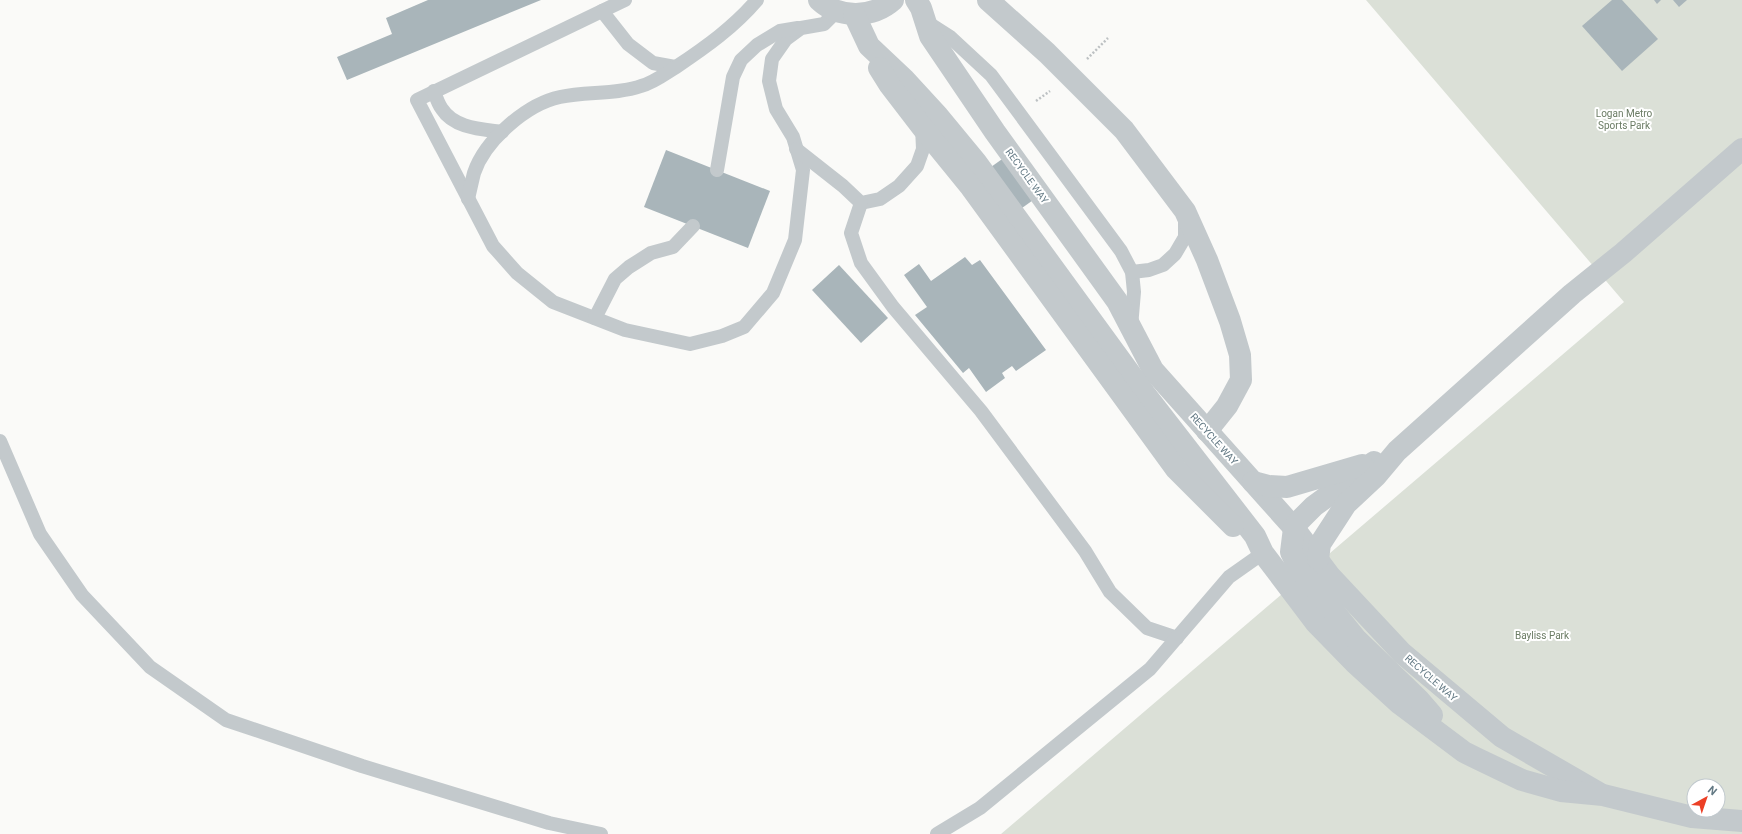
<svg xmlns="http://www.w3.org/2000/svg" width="1742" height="834" font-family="Roboto,sans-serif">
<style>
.green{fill:#dbe0d7;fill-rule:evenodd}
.building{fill:#a9b5ba}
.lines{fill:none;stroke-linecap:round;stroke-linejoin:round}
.path{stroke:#bdc1c3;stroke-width:2.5;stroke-dasharray:2 2;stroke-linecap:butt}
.service{stroke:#c3c9cc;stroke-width:14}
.minor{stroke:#c3c9cc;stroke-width:22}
.labels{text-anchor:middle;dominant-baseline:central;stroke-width:4;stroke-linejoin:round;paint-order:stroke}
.park-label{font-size:10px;fill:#6a7b63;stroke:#fff}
.street-label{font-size:10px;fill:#637984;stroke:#fff}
</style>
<rect width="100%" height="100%" fill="#fafaf8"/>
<path class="green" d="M1366,0h376v834h-741l623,-532zM1694,786h24v24h-24z"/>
<g class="building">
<path d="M428,0h113l-194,80 -10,-23 55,-23 -6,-16z"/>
<path d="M1612,0h10l36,39 -36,32 -40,-45z"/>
<path d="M1654,0h7l-4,4z"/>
<path d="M1673,0h14l-8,7z"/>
<path d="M666,150l104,41 -22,57 -104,-41z"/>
<path d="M1005,157l31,41 -14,10 -31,-41z"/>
<path d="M965,257l7,8 8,-5 66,90 -30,21 -4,-5 -10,7 3,5 -19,14 -17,-24 -6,5 -48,-58 12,-8 -23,-32 15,-11 12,17z"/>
<path d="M839,265l49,53 -27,25 -49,-53z"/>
</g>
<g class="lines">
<g class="path">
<path d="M1087,59l21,-21"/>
<path d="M1036,101l14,-10"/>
</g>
<g class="service">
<path d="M602,11l23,-11"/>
<path d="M925,21l25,16 41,38 130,176 11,21 2,20 -3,35"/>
<path d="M675,67l-22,-4 -25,-19 -26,-33 -185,89 76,146 24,27 36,29 72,28 65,14 32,-8 22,-9 29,-34 22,-53 8,-70 -10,-33 -17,-28 -7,-28 3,-22 14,-20 15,-11 23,-4 13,-13"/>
<path d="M434,91c2,6 4,13 8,18 12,19 39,20 60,23"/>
<path d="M796,149l47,37 18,17 19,-4 19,-13 18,-20 6,-17 -1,-22"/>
<path d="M717,170l16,-93 8,-17 16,-15 23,-14 18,-3"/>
<path d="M468,199c2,-9 4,-18 6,-26 11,-33 53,-69 86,-76 26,-6 55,-2 81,-11 12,-3 24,-12 35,-19 30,-20 58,-40 81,-67"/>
<path d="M861,203l-10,30 10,30 32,44 88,104 104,140 25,41 37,36 30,10"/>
<path d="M1132,272l17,-2 14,-5 12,-11 10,-17v-19"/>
<path d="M595,318l20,-39 14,-12 22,-14 22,-6 20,-21"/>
<path d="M0,441l40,93 42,61 68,72 76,53 136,46 187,57 52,11"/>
<path d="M937,834l43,-26 170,-139 79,-92 34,-24"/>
</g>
<g class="minor">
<path d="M819,0c20,19 54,18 74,0"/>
<path d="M916,0l5,8 9,28 65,96 122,169 36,69 141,158 36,48 72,77 100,84 97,56"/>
<path d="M988,0l59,53 77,77 61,81 22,49 23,61 10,34 1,25 -14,26 -20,25"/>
<path d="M854,14l15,32 35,33 34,37 38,46 169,232 110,142 8,17 53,70 39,40 45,41 64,48 12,6 46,22 39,11 42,4 89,22 50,4"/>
<path d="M879,68l10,16 33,43 48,59 206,283 57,57"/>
<path d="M1374,462l-60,44 -15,15 -5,7 -3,24 7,15 58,72 63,61 13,15"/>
<path d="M1253,482l15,4 19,1 75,-22"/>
<path d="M1318,559l2,-15 26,-40 30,-28 21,-25 175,-157 51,-41 119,-104"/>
</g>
</g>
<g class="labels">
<g class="park-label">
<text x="1624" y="113">Logan Metro<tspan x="1624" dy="12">Sports Park</tspan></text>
<text x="1542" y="635">Bayliss Park</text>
</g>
<g class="street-label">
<text transform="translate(1027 176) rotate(54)">RECYCLE WAY</text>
<text transform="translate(1214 439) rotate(48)">RECYCLE WAY</text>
<text transform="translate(1431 678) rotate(41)">RECYCLE WAY</text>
</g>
</g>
<g transform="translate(1706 798) rotate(40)"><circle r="19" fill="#ffffff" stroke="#c1c9ce"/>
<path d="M0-3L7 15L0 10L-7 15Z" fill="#ec3f25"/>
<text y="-6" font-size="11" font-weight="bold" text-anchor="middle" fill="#637984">N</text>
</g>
</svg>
